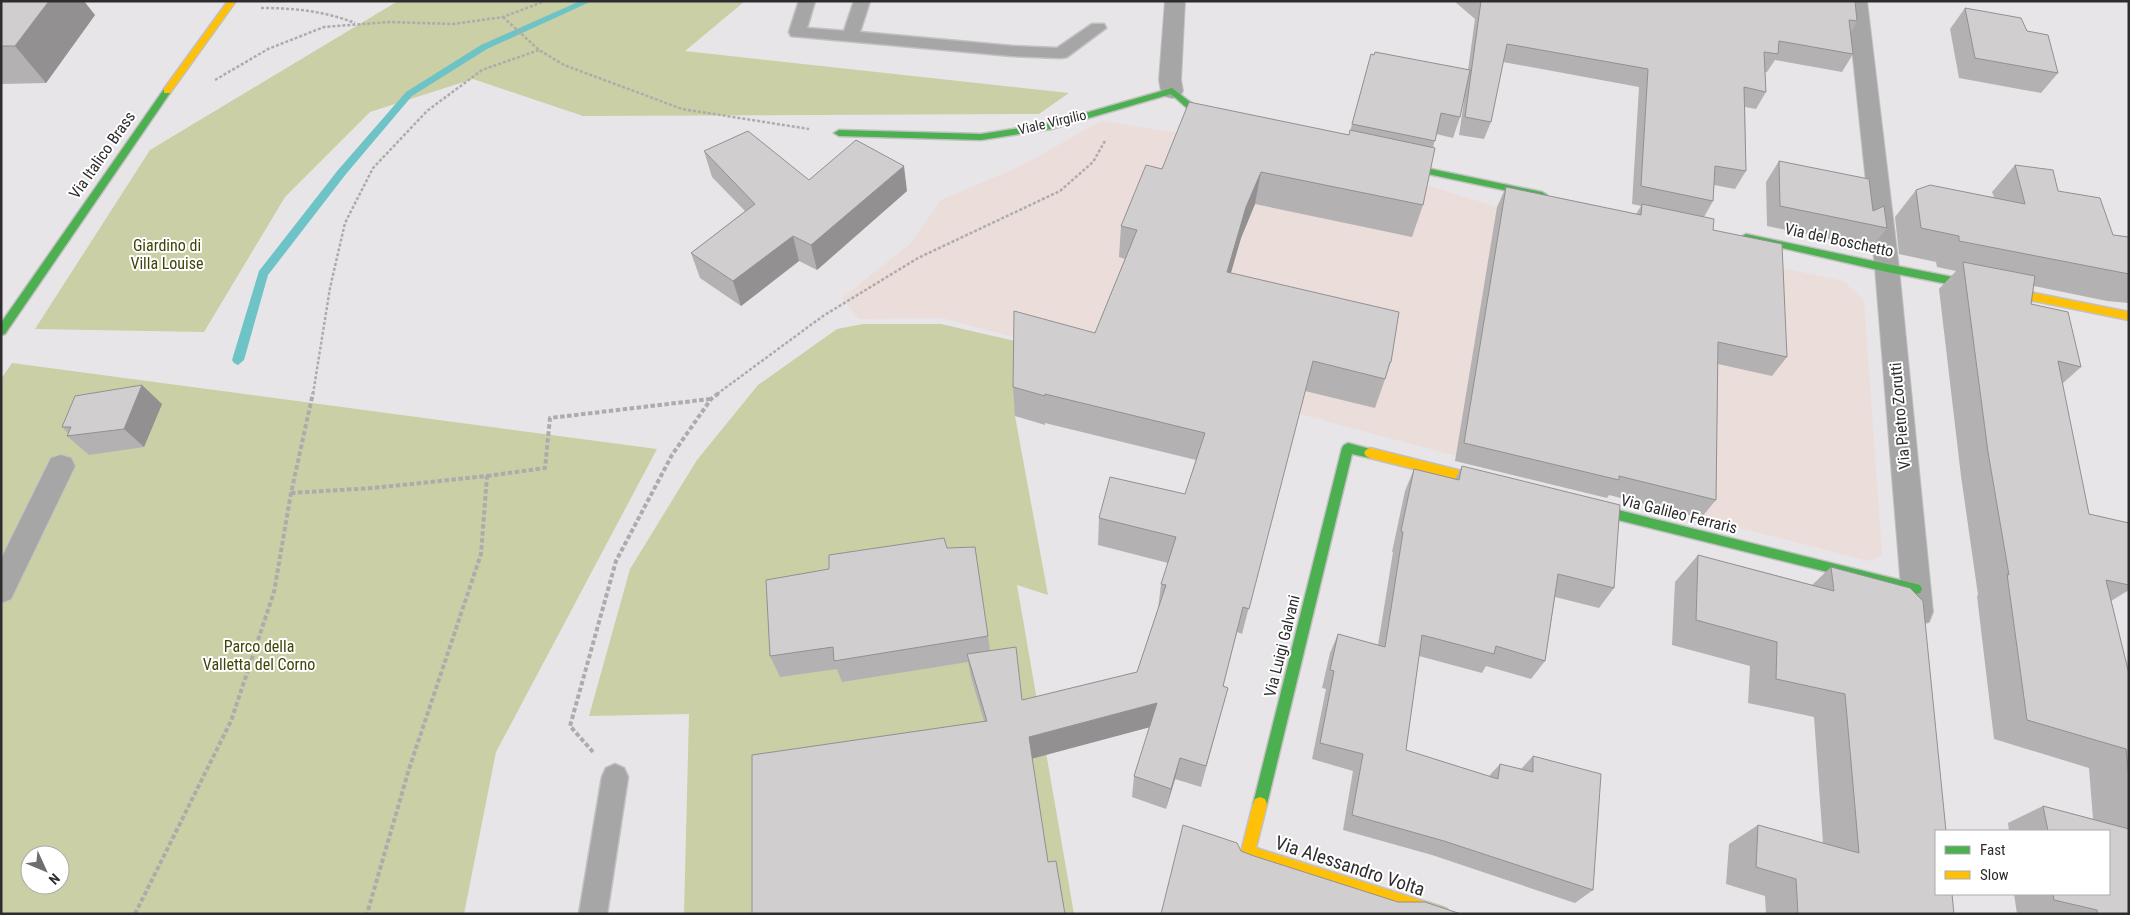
<svg xmlns="http://www.w3.org/2000/svg" width="2130" height="915" font-family="'Roboto Condensed',sans-serif">
<style>
.education{fill:#ebddd9}
.green{fill:#cbcfa5;fill-rule:evenodd}
.lines{fill:none;stroke-linecap:round;stroke-linejoin:round}
.stream{fill:#6dc3c6;fill-rule:evenodd}
.lane-casing{stroke:#c2c1c2;stroke-width:3}
.street-casing{stroke:#c2c1c2;stroke-width:2}
.fast-casing{stroke:#c2c1c2;stroke-width:3}
.slow-casing{stroke:#c2c1c2;stroke-width:3}
.path-far1{stroke:#acacac;stroke-width:2.5;stroke-dasharray:3 2;stroke-linecap:butt}
.path{stroke:#acacac;stroke-width:4;stroke-dasharray:4.5 2.5;stroke-linecap:butt}
.lane{fill:#a7a6a7;fill-rule:evenodd}
.street{fill:#a7a6a7;fill-rule:evenodd}
.fast{fill:#4caf50;fill-rule:evenodd}
.slow{fill:#ffc107;fill-rule:evenodd}
.wall{fill:#b4b1b2}
.shaded-wall{fill:#929091}
.building{fill:#d1cecf;stroke:#929091}
.labels{text-anchor:middle;dominant-baseline:central;stroke-width:4;stroke-linejoin:round;paint-order:stroke}
.far-street-label{font-size:14px;fill:#2e2c2e;stroke:#fff}
.street-label{font-size:16px;fill:#2e2c2e;stroke:#fff}
.park-label{font-size:16px;fill:#404505;stroke:#fff}
.near-street-label{font-size:19px;fill:#2e2c2e;stroke:#fff}
</style>
<rect width="100%" height="100%" fill="#e8e5e8"/>
<path class="education" d="M1101,121l85,13 237,50 74,23 346,74 21,19 18,255 -13,6 -413,-105 -514,-138 -83,1 -17,-21 68,-54 31,-44 80,-34z"/>
<g class="green">
<path d="M398,1h347l-60,50 384,42 -30,21 -456,2 -110,-37 -103,33 -85,85 -81,135 -169,-3 115,-179z"/>
<path d="M863,324h78l74,17v75l33,179 -31,-10 57,329h-390l5,-200 -100,2 41,-147 67,-109 61,-75 79,-56z"/>
<path d="M12,363l645,86 -161,303 -32,162h-463v-535zM30,855h30v30h-30z"/>
</g>
<g class="lines">
<path class="stream" d="M580,1h12l-105,48 -75,47 -66,78 -78,101 -24,85 -6,5 -4,-2 -2,-3 27,-89 79,-101 68,-78 75,-47z"/>
<defs>
<g id="lane">
<path d="M799,1h16l-8,27 37,3 10,-30h16l-10,31 152,14 45,2 35,-24h12l2,4 -39,29 -6,1 -49,-2 -221,-20 -2,-4z"/>
<path d="M615,764l9,4 4,9 -21,137h-28l23,-137 4,-9z"/>
</g>
<g id="street">
<path d="M1165,1h20l-4,79 2,11 -3,5 -8,2 -8,-2 -3,-5 -2,-11z"/>
<path d="M1847,1h20l32,267 34,344 -4,10 -11,3 -11,-3 -4,-10 -28,-344z"/>
<path d="M61,455l10,3 4,8 -64,133 -10,4v-44l50,-101z"/>
</g>
<g id="fast">
<path d="M167,88l4,3 -1,2 -165,241 -4,1v-12l163,-234z"/>
<path d="M1172,88l35,27 16,7v4c-16,3 -40,-22 -52,-32l-120,35 -70,11 -142,-4 -5,-3 5,-3 142,4 70,-11z"/>
<path d="M1393,161l149,31 5,3 -5,3 -152,-32 -2,-2z"/>
<path d="M1746,234l141,30 147,29 5,4 -5,4 -147,-29 -144,-33 -2,-2z"/>
<path d="M1348,443l26,7 2,3 -2,3 -4,2 -18,-4 -85,350 -2,5 -5,2 -5,-2 -2,-5 89,-356 2,-3z"/>
<path d="M1582,501l334,83 4,1 2,4 -2,4 -4,1 -334,-83 -4,-2 -2,-3 2,-3z"/>
</g>
<g id="slow">
<path d="M228,1h8l-66,92h-6v-4z"/>
<path d="M2034,293l95,19v8l-99,-20 -1,-3z"/>
<path d="M1370,448l124,31 4,2 2,3 -2,3 -4,2 -124,-31 -4,-2 -2,-3 2,-3z"/>
<path d="M1260,797l5,2 2,5 -11,44 186,59 5,2 2,5h-30l-176,-57 -2,-5 12,-48 2,-5z"/>
</g>
</defs>
<use href="#lane" class="lane-casing"/>
<use href="#street" class="street-casing"/>
<use href="#fast" class="fast-casing"/>
<use href="#slow" class="slow-casing"/>
<g class="path-far1">
<path d="M261,8c33,0 63,3 94,15"/>
<path d="M503,17l36,33 25,15 118,44 127,20"/>
<path d="M215,80l53,-31 56,-22 65,-5 64,2 50,-7 42,-16"/>
<path d="M313,394l17,-106 15,-65 28,-55 54,-57 55,-41 57,-20"/>
<path d="M717,394l106,-78 95,-58 142,-67 33,-29 12,-21"/>
</g>
<g class="path">
<path d="M487,476l58,-8 5,-50 160,-19"/>
<path d="M291,493l82,-5 114,-12 -6,78 -72,215 -42,145"/>
<path d="M593,752l-23,-26 46,-165 56,-106 39,-56 8,-6"/>
<path d="M135,914l96,-193 43,-129 17,-99 22,-100"/>
</g>
<use href="#lane" class="lane"/>
<use href="#street" class="street"/>
<use href="#fast" class="fast"/>
<use href="#slow" class="slow"/>
</g>
<g class="wall">
<path d="M1,1l94,14 -49,68 -45,1z"/>
<path d="M1454,1h401l2,20 -6,11 2,22 -11,18 -67,-12 -8,12h-2l1,20 -10,17 -11,-2 1,64 -11,18 -21,-4 -1,16 -9,16 9,13 74,127 -15,19 -54,-12 -2,136 -15,18 -92,-23 -2,3 -152,-37 42,-254 9,-20 130,27 5,-8 -9,-2 7,-117 -136,-25 -12,60 -7,17 -25,-4 6,-41 -5,23 -7,21 -17,-4 -3,14 -10,57 -11,32 -157,-33 -14,34 -10,35 160,89 -16,46 -70,-17 -63,243 -5,-2 -14,54 5,2 -27,99 -26,-8 -9,30 -34,-12 2,-21 16,-49 -118,31 16,104 17,52 -81,-193 -13,-44 -3,-15 -126,20 -5,-13 -57,8 -10,-21 177,-108 41,88 2,14 32,50 115,-28 21,-63 3,-25 7,-21 -70,-18 1,-27 86,-24 11,-34 -151,-37v2l-30,-9 -2,-29 82,-54 30,-74 -6,-2 2,-31 41,-57 187,-34 22,-81 97,16 7,-51z"/>
<path d="M1965,8l62,23 31,42 -17,20 -82,-15 -9,-49z"/>
<path d="M704,151l105,29 98,11 -90,79 -18,-9 -58,45 -41,-28 -9,-25 54,-42 -33,-34z"/>
<path d="M1779,161l94,50 14,17 -16,20 -104,-22 -1,-44z"/>
<path d="M2015,165l43,26 55,44 16,2v66l-22,-2 -73,-15 -3,18 50,63 -19,17 27,130 40,9v67l-18,11 18,73v240h-112l-3,-20h95v-63h-100l-1,-8 35,-17 50,13 -4,-51 -95,-29 -17,-143 1,-1 -17,-119 -22,-187 17,-18 -19,-4 -1,-5 -37,-8 -4,-37 21,-27 78,7 -2,-5z"/>
<path d="M162,404l-18,43 -55,8 -22,-19 1,-3 -6,-6z"/>
<path d="M1462,466l152,122 -15,20 -44,-11 -10,64 -14,18 -45,-13 -4,7 -63,-17 -13,94 83,26 11,-12 21,5 12,-13 60,134 -18,13 -143,-48 -89,-25 10,-59 -41,-12 14,-70 -4,-1 8,-35 8,-19 40,11 15,-93h-1l13,-61 9,-22 41,10z"/>
<path d="M1698,555l114,30 19,-18 123,347h-188l-1,-18 -39,-12 3,-40 29,-19 65,18 -9,-126 -66,-14 2,-37 -78,-21 3,-63z"/>
</g>
<g class="shaded-wall">
<path d="M49,1h35l11,14 -49,68 -31,-37z"/>
<path d="M904,166l3,25 -90,79 -6,-25z"/>
<path d="M1261,172l-6,32 -14,34 -19,65 5,-31 19,-65z"/>
<path d="M793,236l6,25 -58,45 -8,-25z"/>
<path d="M142,385l20,19 -18,43 -20,-18z"/>
<path d="M1157,703l-3,23 -123,33 -2,-22z"/>
<path d="M1180,758l-5,21 -9,30 5,-20z"/>
</g>
<g class="building">
<path d="M1,1h48l-34,45h-14z"/>
<path d="M1481,1h374l2,20 -8,-1 4,34 -74,-13 -1,13 -14,-2 2,40 -22,-5 2,84 -31,-5 -2,35 -72,-15 7,-117 -141,-25 -16,78 -26,-5z"/>
<path d="M1965,8l56,10 6,13 21,4 10,38 -83,-15z"/>
<path d="M1375,52l95,18 -10,47 -19,-4 -6,28 -83,-17 19,-70 3,1z"/>
<path d="M1189,102l160,33 1,-5 85,18 -12,57 -162,-33 -15,35 -19,65 172,40 -8,50h-1l-5,17 -72,-18 -64,248 -6,-2 -20,79 5,2 -22,78 -26,-8 -9,31 -37,-13 23,-73 -128,34 19,125 8,-1 9,53h-313v-159l235,-34 -20,-67 49,-7 6,53 115,-28 29,-87 -5,-1 15,-47 -77,-19 11,-41 75,17 20,-61 -160,-39v2l-32,-9 1,-76 81,22 42,-103 -16,-4 25,-61 16,4z"/>
<path d="M748,131l61,49 47,-40 48,26 -93,79 -18,-9 -60,45 -42,-28 64,-49 -51,-53z"/>
<path d="M1779,161l90,18 4,32 11,-5 3,22 -107,-22z"/>
<path d="M2015,165l38,5 5,21 42,7 13,37 16,2v37l-170,-33v-5l-38,-8 -5,-38 14,-5 95,19z"/>
<path d="M1506,187l135,28 1,-11 72,15 -1,11 69,14 5,113 -69,-15 -2,158 -97,-24v4l-155,-37z"/>
<path d="M1963,262l72,14 -4,28 37,8 13,55 -23,-6 31,153 40,9v62l-23,-5 23,94v105l-3,-30 -99,-29 -20,-146 2,1 -21,-123z"/>
<path d="M142,385l-18,44 -57,7 4,-9h-9l13,-31z"/>
<path d="M1462,466l158,39 -6,83 -56,-14 -13,87 -49,-15 -2,8 -72,-19 -16,115 92,29 2,-15 33,8v-16l68,18 -8,116 -149,-49 -92,-26 11,-61 -43,-11 14,-72 -4,-1 8,-36 47,13 18,-115 -2,-1 13,-62 45,11z"/>
<path d="M944,538l3,10 28,-1 13,89 -154,25 -1,-14 -63,9 -4,-76 63,-11v-14z"/>
<path d="M1698,555l136,36 -3,-24 79,21 13,13 23,230h-10v63h16l2,20h-156l-2,-35 -40,-12 2,-42 101,28 -14,-159 -69,-15 1,-37 -81,-22z"/>
<path d="M2043,806l86,23v85h-31l-1,-4 -43,-10 -1,-6h56v-63h-61z"/>
<path d="M1183,825l54,18 4,8 13,5 144,46h27l36,12h-300z"/>
</g>
<g class="labels">
<g class="far-street-label">
<text transform="translate(1052 122) rotate(-13)">Viale Virgilio</text>
</g>
<g class="street-label">
<text transform="translate(102 155) rotate(-55)">Via Italico Brass</text>
<text transform="translate(1839 240) rotate(12)">Via del Boschetto</text>
<text transform="translate(1900 416) rotate(-95)">Via Pietro Zorutti</text>
<text transform="translate(1679 514) rotate(14)">Via Galileo Ferraris</text>
<text transform="translate(1282 646) rotate(-76)">Via Luigi Galvani</text>
</g>
<g class="park-label">
<text x="167" y="245">Giardino di<tspan x="167" dy="18">Villa Louise</tspan></text>
<text x="259" y="646">Parco della<tspan x="259" dy="18">Valletta del Corno</tspan></text>
</g>
<g class="near-street-label">
<text transform="translate(1350 866) rotate(18)">Via Alessandro Volta</text>
</g>
</g>
<rect width="2130" height="915" fill="none" stroke="#2e2c2e" stroke-width="5"/>
<rect x="1935" y="830" width="175" height="65" fill="#ffffff" stroke="#ababab"/>
<rect x="1945" y="846" width="25" height="8" fill="#4caf50" stroke="#ababab"/>
<text x="1980" y="855" font-size="15" fill="#2e2c2e">Fast</text>
<rect x="1945" y="871" width="25" height="8" fill="#ffc107" stroke="#ababab"/>
<text x="1980" y="880" font-size="15" fill="#2e2c2e">Slow</text>
<g transform="translate(45 870) rotate(134)"><circle r="24" fill="#ffffff" stroke="#ababab"/>
<path d="M0-4L9 19L0 12L-9 19Z" fill="#6f6d6f"/>
<text y="-8" font-size="14" font-weight="bold" text-anchor="middle" fill="#2e2c2e">N</text>
</g>
</svg>
